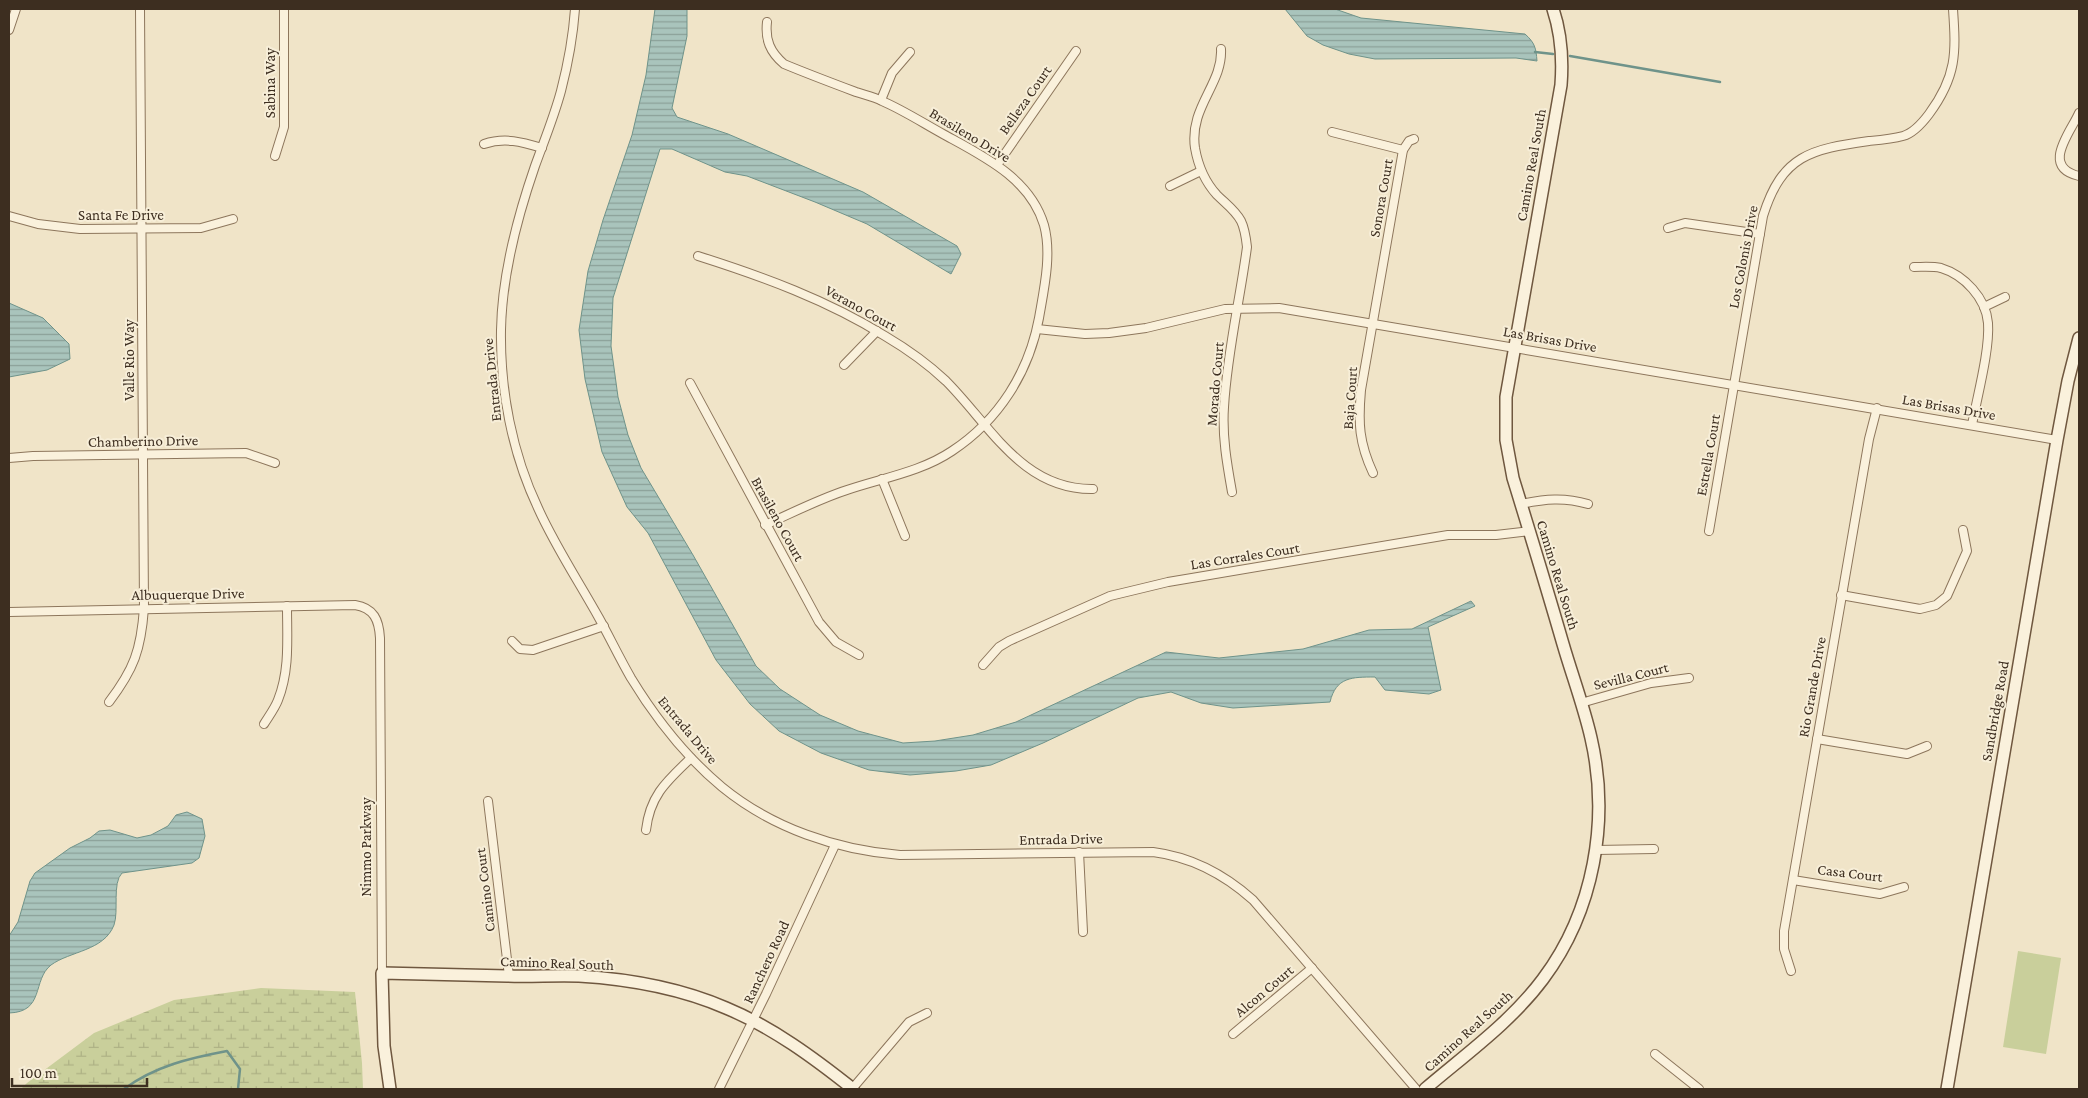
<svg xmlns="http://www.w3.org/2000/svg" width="2088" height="1098" font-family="'Crimson Pro',serif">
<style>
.wetland{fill:url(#wetland-marsh)}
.garden{fill:#c9cf9b}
.water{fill:url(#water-rules);stroke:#6f938a}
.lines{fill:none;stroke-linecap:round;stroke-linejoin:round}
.stream{stroke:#6f938a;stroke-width:2.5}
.street-casing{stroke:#8d765c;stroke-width:10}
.secondary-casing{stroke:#6f573f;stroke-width:14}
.street{stroke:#faf1dc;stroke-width:8}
.secondary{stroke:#faf1dc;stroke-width:11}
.labels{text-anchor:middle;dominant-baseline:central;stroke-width:4;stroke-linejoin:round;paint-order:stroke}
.street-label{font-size:15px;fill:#3d2e20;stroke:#f7eed8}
</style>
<defs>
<pattern id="wetland-marsh" width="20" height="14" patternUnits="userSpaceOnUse" patternTransform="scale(1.25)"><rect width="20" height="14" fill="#c9cf9b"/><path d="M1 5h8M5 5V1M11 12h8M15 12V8" fill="none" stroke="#aeb285"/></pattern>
<pattern id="water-rules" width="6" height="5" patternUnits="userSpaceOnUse" patternTransform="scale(1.25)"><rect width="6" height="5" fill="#a9c4bc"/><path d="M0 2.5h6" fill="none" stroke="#8ba098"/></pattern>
</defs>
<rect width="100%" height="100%" fill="#f0e4c8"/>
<path class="wetland" d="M261,988l94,4 7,71 1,26h-342l6,-6 67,-50 80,-33z"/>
<path class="garden" d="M2018,951l43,7 -15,96 -43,-7z"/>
<g class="water">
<path d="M655,9h32v27l-15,72 5,9 51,17 135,58 94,54 4,8 -10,20 -84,-50 -52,-22 -68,-26 -22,-4 -53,-23h-12l-47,149 -2,48 7,51 10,38 13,33 52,87 63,111 24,23 40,26 38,16 45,12 32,-2 38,-6 43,-13 150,-70 53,6 84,-9 66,-19 43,-1 59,-28 4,5 -47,21 13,63 -12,4 -44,-4 -10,-13c-23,0 -39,0 -45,25l-97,6 -32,-5 -30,-11 -33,6 -95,45 -52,22 -35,6 -46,4 -41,-5 -48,-17 -42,-22 -29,-27 -34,-44 -68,-127 -21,-26 -25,-55 -17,-73 -6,-49 9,-59 15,-51 29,-85 14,-60z"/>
<path d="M1285,9h50l26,9 164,16c10,9 11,14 12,27l-21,-3 -141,1 -26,-5 -26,-9 -16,-9z"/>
<path d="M9,303l34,15 26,26 1,15 -23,11 -38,7z"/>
<path d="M187,812l15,7 3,17 -6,22 -7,5 -70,10c-10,10 -3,38 -8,52 -10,26 -44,26 -63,40 -19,15 -6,47 -42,48v-77l9,-14 12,-41 5,-8 35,-25 20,-10 9,-7 11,-1 27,8 14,-3 17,-9 8,-11z"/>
</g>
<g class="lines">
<g class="stream">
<path d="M1535,52l18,2"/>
<path d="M1570,56l150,26"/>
<path d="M124,1089c31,-23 66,-31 103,-38l13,18 -2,20"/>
</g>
<defs>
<g id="street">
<path d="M575,9c-2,28 -7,55 -14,82 -7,26 -17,50 -26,75 -18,52 -33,108 -34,164 -1,60 11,123 37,178 17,38 41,74 61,110 11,20 21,41 32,60 25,41 55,79 91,109 50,41 115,63 178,68l253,-3c39,5 71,22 100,48l163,189"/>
<path d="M9,30l7,-21"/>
<path d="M1221,49c2,35 -32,58 -26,99 3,17 10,34 22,47 9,9 18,15 24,26 4,8 5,17 6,26 -7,53 -20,106 -23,160 -2,29 3,57 8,85"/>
<path d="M881,100l11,-27 18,-21"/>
<path d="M2079,113c-8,19 -39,54 0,63"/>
<path d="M1332,132l71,18"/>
<path d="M484,144c21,-7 38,-2 58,4"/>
<path d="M275,156l9,-29v-118"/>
<path d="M997,165l79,-114"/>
<path d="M1170,186l31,-15"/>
<path d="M9,216l29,8 42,5 121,-1 32,-9"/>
<path d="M1668,228l17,-5 75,11"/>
<path d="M698,256c66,21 129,44 187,80 22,13 43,28 61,45 44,44 76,109 147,108"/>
<path d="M1914,267c9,0 18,-1 27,1 23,7 45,30 47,55 2,27 -11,74 -16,102"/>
<path d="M1984,307l21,-10"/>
<path d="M1037,329l48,5 24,-1 37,-5 79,-19 54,-1 778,132"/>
<path d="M844,365l33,-34"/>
<path d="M690,383l129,239 17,20 23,13"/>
<path d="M9,458l24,-2 213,-3 29,10"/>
<path d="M1373,473c-14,-30 -15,-50 -12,-83l42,-240 6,-9 5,-2"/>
<path d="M882,479l23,57"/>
<path d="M1521,504c24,-5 43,-7 67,0"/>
<path d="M765,525c27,-12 54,-26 82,-35 35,-12 74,-18 105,-39 47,-31 77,-79 87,-133 5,-29 13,-64 5,-93 -14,-47 -61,-69 -101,-91 -20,-11 -40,-24 -61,-33 -8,-4 -17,-6 -26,-9 -24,-9 -48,-18 -72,-28 -14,-12 -19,-24 -17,-42"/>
<path d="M1709,531l54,-315c19,-61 48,-67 106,-75 11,-1 23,-2 34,-5 11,-3 20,-14 26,-22 28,-38 27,-61 24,-105"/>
<path d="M1841,595l79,14 16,-4 11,-9 20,-45 -4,-21"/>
<path d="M9,612l346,-7c19,3 24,15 25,33l2,335"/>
<path d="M512,641l8,8 13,1 71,-24"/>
<path d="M983,665l16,-18 10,-6 101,-45 58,-14 280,-47h48l34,-4"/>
<path d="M109,702c25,-33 32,-52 35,-94l-4,-599"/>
<path d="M1581,703l70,-20 38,-5"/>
<path d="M264,724c5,-8 11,-16 14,-24 12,-30 9,-62 9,-94"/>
<path d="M1817,739l90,15 20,-8"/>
<path d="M488,801l21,175"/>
<path d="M646,830c4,-35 21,-49 45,-72"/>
<path d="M1596,850l58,-1"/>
<path d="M1079,852l4,80"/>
<path d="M1793,880l87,14 24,-7"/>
<path d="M1791,971l-7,-22v-18l85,-492 8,-31"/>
<path d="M1233,1034l79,-66"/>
<path d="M1655,1054l44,35"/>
<path d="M719,1089l47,-95 69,-149"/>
<path d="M852,1089l57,-67 18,-9"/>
</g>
<g id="secondary">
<path d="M390,1089l-6,-43 -2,-73c42,1 83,2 125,3 24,1 48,-1 72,0 49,3 101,12 147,32 46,19 88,50 127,81"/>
<path d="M1425,1089c41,-35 86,-67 118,-110 51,-68 67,-159 48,-241 -7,-31 -19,-63 -28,-94 -16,-55 -33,-111 -50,-166l-7,-38v-43l55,-312c2,-26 0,-52 -8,-76"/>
<path d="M1947,1089l110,-649 11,-59 11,-43"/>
</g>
</defs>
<use href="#street" class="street-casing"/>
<use href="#secondary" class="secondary-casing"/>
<use href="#street" class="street"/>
<use href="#secondary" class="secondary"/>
</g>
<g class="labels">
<g class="street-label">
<text transform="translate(270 83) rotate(-90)">Sabina Way</text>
<text transform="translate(1025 100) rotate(-55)">Belleza Court</text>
<text transform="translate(970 135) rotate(31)">Brasileno Drive</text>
<text transform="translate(1531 165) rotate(-80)">Camino Real South</text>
<text transform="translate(1381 198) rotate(-80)">Sonora Court</text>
<text x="121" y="215">Santa Fe Drive</text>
<text transform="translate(1743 257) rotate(-79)">Los Colonis Drive</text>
<text transform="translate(861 308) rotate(29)">Verano Court</text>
<text transform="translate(1550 339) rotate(10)">Las Brisas Drive</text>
<text transform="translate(129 360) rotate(-90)">Valle Rio Way</text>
<text transform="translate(492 380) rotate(-96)">Entrada Drive</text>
<text transform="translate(1215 384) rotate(-85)">Morado Court</text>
<text transform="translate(1350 398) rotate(-86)">Baja Court</text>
<text transform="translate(1949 407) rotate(10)">Las Brisas Drive</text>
<text transform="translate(143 441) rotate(-1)">Chamberino Drive</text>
<text transform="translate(1708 455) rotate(-80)">Estrella Court</text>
<text transform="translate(778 519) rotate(61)">Brasileno Court</text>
<text transform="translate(1245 556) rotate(-9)">Las Corrales Court</text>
<text transform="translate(1558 575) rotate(73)">Camino Real South</text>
<text transform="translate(188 594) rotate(-1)">Albuquerque Drive</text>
<text transform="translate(1631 676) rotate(-14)">Sevilla Court</text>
<text transform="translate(1812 687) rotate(-80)">Rio Grande Drive</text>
<text transform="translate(1995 711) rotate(-80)">Sandbridge Road</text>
<text transform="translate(688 730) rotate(50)">Entrada Drive</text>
<text transform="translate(1061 839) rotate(-1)">Entrada Drive</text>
<text transform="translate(366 847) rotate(-90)">Nimmo Parkway</text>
<text transform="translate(1850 873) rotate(7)">Casa Court</text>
<text transform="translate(485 890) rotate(-97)">Camino Court</text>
<text transform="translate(766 962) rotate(-65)">Ranchero Road</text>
<text transform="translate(557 963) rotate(2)">Camino Real South</text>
<text transform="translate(1264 991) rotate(-40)">Alcon Court</text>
<text transform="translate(1468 1031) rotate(-42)">Camino Real South</text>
</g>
</g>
<rect width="2088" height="1098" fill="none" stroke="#3d2e20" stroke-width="20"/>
<path d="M12 1078v8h135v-8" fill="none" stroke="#3d2e20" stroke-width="2.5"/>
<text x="20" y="1078" font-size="15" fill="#3d2e20" stroke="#f7eed8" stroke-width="4" paint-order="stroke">100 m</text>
</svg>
